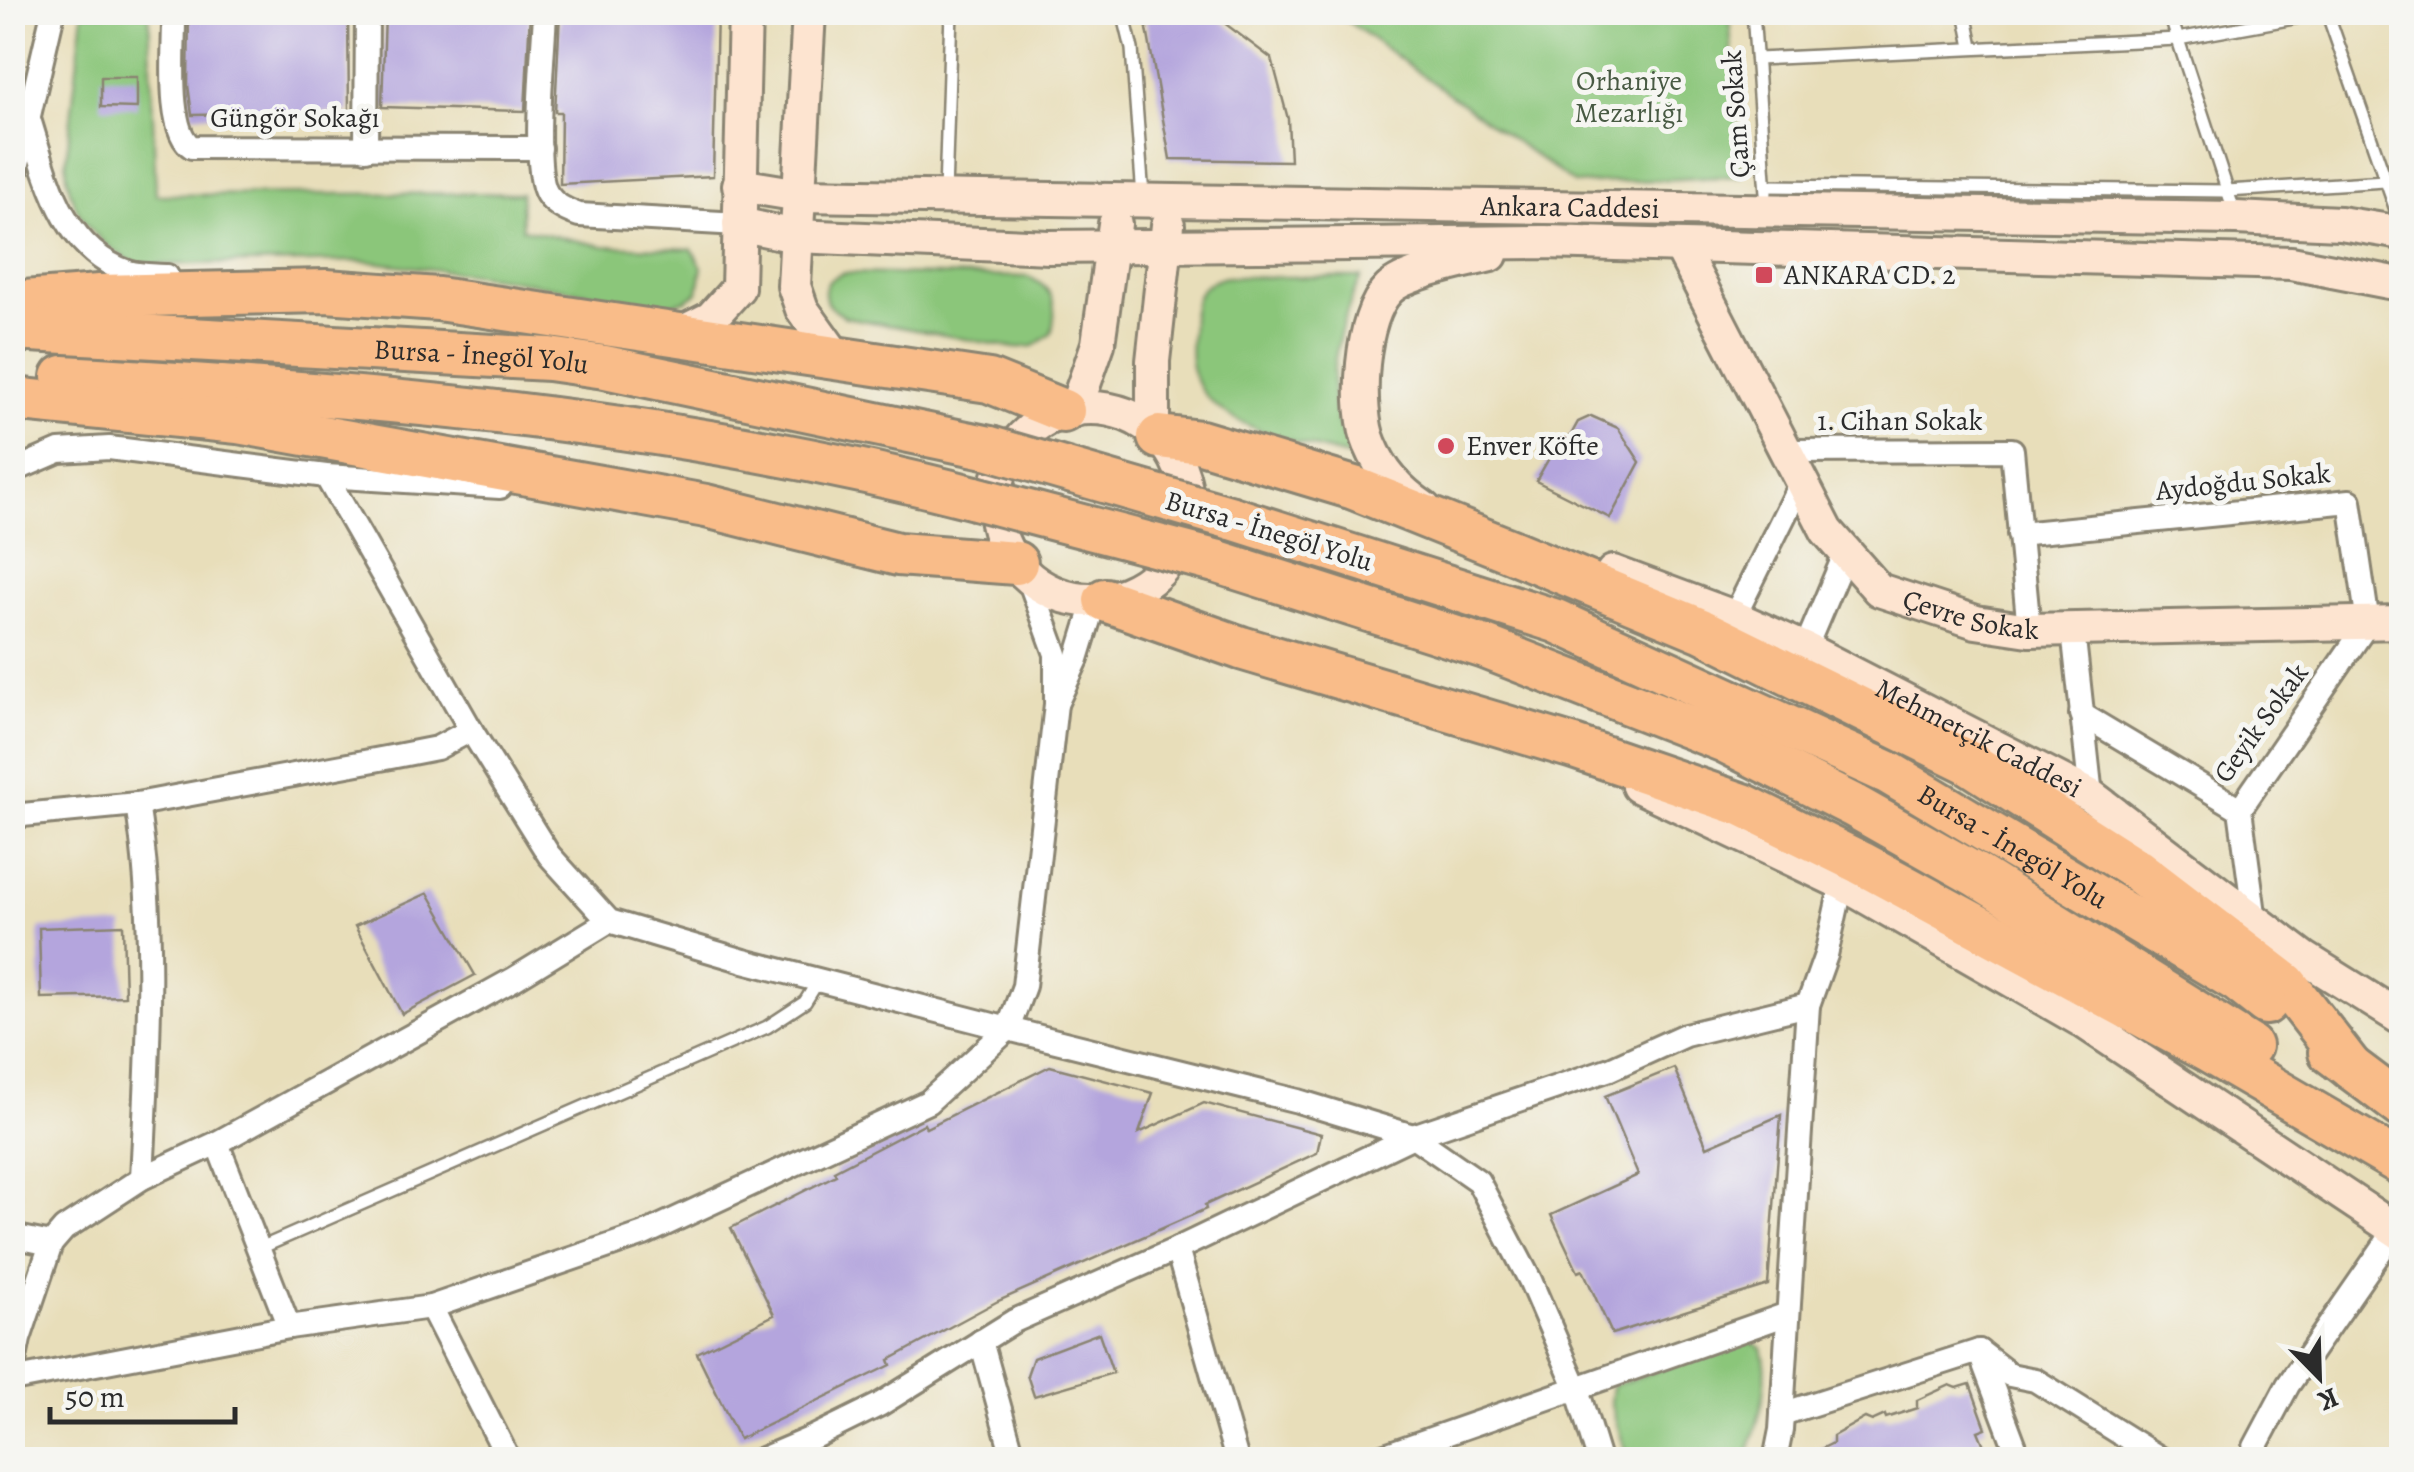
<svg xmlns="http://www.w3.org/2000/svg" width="2414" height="1472" font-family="Alegreya,serif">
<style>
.green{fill:#8bc67a;stroke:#5b7852;stroke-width:2.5}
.building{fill:#b4a5dd}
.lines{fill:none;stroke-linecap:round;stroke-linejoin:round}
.lane-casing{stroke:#8a8472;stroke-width:16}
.street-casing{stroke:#8a8472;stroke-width:28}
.secondary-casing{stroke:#8a8472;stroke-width:38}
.highway-casing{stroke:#8a8472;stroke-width:48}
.lane{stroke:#fff;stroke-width:11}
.street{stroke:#fff;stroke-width:22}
.secondary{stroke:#fde4d0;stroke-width:32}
.highway{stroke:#f9bc89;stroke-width:42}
.highway-bridge-casing{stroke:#8a8472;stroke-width:48;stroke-linecap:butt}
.highway-bridge{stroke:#f9bc89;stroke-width:42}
.poi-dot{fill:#d1495b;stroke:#f6f6f2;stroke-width:4}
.labels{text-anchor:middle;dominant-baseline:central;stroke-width:10;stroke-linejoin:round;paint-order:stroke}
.park-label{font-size:28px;fill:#485a43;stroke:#f6f6f2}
.street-label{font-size:28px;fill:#2b2b2b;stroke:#f6f6f2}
.poi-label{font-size:28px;fill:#2b2b2b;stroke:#f6f6f2;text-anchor:start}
</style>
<rect width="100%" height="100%" fill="#f6f6f2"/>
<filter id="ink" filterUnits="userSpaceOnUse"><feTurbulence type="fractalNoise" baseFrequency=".01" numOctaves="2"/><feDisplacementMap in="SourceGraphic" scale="20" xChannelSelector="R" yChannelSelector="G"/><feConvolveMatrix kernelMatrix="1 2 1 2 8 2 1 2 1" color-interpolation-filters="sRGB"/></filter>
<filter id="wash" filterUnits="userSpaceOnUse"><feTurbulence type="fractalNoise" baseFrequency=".0048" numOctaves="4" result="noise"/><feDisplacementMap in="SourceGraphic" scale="40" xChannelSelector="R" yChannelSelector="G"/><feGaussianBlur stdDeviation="2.25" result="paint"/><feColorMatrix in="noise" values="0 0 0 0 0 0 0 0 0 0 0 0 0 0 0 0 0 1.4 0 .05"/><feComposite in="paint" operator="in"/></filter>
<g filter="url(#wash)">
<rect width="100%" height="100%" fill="#e8deba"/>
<g class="green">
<path d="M83,13h66l7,182 365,-2 1,36 81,17 89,3 10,18 -4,25 -12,8 -25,6 -158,-28 -139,-17 -227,4c-43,-24 -70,-53 -71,-103z"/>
<path d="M1336,13h393l12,163 -166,8z"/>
<path d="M843,273l185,4c27,11 30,30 23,57l-17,12 -20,2 -169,-31 -18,-14c-6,-17 0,-23 16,-30z"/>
<path d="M1226,277h135c-19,41 -35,94 -25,138 3,15 13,30 19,43 -47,-13 -145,-30 -161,-83 -6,-16 -3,-37 -2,-55 1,-24 10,-39 34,-43z"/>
<path d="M1752,1342l10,6c11,36 -6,76 -15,111h-119l-18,-57 2,-16 123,-43z"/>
</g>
<g id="blocks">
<g class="building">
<path d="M189,12h159l1,100 -157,3 -4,-30z"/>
<path d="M385,12h145l-5,99 -143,-4z"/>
<path d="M560,12h157l-4,164 -153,8 1,-72h-6z"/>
<path d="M1144,12h58l21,10 49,37 16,60 2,42 -120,-2z"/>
<path d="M101,77h36v31l-36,-1z"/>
<path d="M1591,416l27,12 22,34 -30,56 -74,-37 24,-42 7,3 11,-20z"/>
<path d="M428,893l47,82 -73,39 -47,-88z"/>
<path d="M123,925l2,71 -84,2 -2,-70z"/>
<path d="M1050,1066l103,27 -14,40 65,-30 117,31 -4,19 -112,52 1,4 -208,92 -109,59 2,5 -152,74 -42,-86 77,-38 -43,-87 105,-53 -2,-4 90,-47 2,4z"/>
<path d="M1674,1068l33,79 74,-32 -13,170 -156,49 -29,-64 -5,2 -27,-57 87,-40 -33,-79z"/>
<path d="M1099,1333l14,40 -79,23 -7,-21 6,-17z"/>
<path d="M1970,1384l16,44 -8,3 12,29h-192l35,-17v-7l32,-18 7,3 13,-6 1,3 31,-10v-8l33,-15 7,3z"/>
</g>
</g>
</g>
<g filter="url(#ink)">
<use href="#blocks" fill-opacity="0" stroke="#8a8472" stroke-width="2.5"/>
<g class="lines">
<defs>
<g id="lane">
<path d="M1123,12l9,37 11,148"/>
<path d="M1753,12l13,181"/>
<path d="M1965,12l7,35"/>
<path d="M2169,12l66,202"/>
<path d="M1757,59l421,-20 149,-27 75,215"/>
<path d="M1766,186l461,5 158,-10"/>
<path d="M945,193l6,-181"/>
<path d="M258,1249l509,-222 38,-25 13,-21"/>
</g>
<g id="street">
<path d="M174,12c1,32 -9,119 18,135l348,1"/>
<path d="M545,12c-1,35 -14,157 2,182 7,11 20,17 32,21l160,9"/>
<path d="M29,119c18,58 33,130 99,153 12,4 26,3 39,4"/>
<path d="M366,149l1,-137"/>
<path d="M12,189l41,-177"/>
<path d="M1788,451l224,-1 17,180"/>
<path d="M326,476l145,254 78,125 60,66 135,40 264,68 290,72 115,35 65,45 52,99 47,109 22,71"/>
<path d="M12,480l3,-10 44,-19 50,-3 217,28 174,11"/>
<path d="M2019,534l331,-33 18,122 -128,186 -159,-95"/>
<path d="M1027,574l29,80v50l21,-45 18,-59"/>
<path d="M1734,617l68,-137"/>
<path d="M2073,630l18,166"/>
<path d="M1805,649l41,-97"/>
<path d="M137,804c20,122 11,251 5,374"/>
<path d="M2240,809l15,112"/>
<path d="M12,816l125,-12 254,-47 46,-9 34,-18"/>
<path d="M217,1143l72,184"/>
<path d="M12,1236l39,8"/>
<path d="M1177,1249l60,211"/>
<path d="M431,1307l78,153"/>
<path d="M981,1341l33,119"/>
<path d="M1979,1351l41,109"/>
<path d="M12,1373l7,-34 32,-95 13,-15 78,-51 75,-35 297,-164 95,-58"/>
<path d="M12,1380l277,-53 142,-20 213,-73 284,-132 80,-73 16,-43 32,-282"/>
<path d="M1782,1414l197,-63 31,24 25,5 128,80"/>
<path d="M760,1460l54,-23 65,-32 135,-84 163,-72 236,-113 197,-67 75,-34 123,-30 18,-50 16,-72"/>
<path d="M1371,1460l417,-146"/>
<path d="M1775,1460l6,-30 27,-425"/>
<path d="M2257,1460l-2,-13 33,-62 108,-156"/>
</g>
<g id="secondary">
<path d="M809,12l-15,274 8,23 35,49"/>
<path id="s1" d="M739,185l61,10 1436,23 104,5 62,10"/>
<path d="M739,224l57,12 253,11 496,-5 746,21 98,19"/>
<path id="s2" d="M1680,246l147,285 52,59 97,32 53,8 373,-8"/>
<path d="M679,334l32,-16 27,-30 7,-276"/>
<circle cx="1091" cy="504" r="96"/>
<path d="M1075,410l23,-66 17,-120"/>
<path d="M1153,430v-69l15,-136"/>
<path d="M1424,508c-25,-17 -42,-35 -54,-64 -15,-34 -10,-128 19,-155 17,-17 77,-28 102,-34"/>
<path id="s3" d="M1613,572l121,45 71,32 286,147 212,161 99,62"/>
<path d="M1638,786l204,97 239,137 321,214"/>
</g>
<g id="highway">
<path d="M12,303l87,-7 227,-5 112,8 551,82 74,30"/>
<path id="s4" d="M12,329l537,30 56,8 385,81"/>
<path d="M63,377c305,17 616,44 912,121"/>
<path d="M12,399l226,23 468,84 192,48 118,9"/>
<path d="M1159,437l42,5 153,46 157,63 190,79 267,132 169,108 149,114 65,84"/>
<path id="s5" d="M1232,518l324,103 333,152 349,208 28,22"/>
<path d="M1215,561l270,86 240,94 129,65 122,69 274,171"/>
<path d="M1105,600l136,48 333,99 169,58 118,58 349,189 192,112"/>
<path d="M2330,1052l72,54"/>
</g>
</defs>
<use href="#lane" class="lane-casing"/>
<use href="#street" class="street-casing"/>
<use href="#secondary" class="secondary-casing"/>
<use href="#highway" class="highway-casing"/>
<use href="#lane" class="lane"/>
<use href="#street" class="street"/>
<use href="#secondary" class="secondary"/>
<use href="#highway" class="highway"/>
<defs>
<g id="highway-bridge">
<path d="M990,448l242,70"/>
<path d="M975,498l240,63"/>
</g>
</defs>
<use href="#highway-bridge" class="highway-bridge-casing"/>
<use href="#highway-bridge" class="highway-bridge"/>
</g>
</g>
<g class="poi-dot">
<rect x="1754" y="265" width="20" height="20" rx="5"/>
<circle cx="1446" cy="446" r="10"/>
</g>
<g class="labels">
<g class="park-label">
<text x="1629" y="81">Orhaniye<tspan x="1629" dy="32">Mezarlığı</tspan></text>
</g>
<g class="street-label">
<text transform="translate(1736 114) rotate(-94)">Çam Sokak</text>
<text x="295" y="118">Güngör Sokağı</text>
<text stroke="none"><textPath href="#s1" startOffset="832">Ankara Caddesi</textPath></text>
<text stroke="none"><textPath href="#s4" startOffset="470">Bursa - İnegöl Yolu</textPath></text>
<text x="1900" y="421">1. Cihan Sokak</text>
<text transform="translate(2243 482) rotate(-6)">Aydoğdu Sokak</text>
<text transform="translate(1269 531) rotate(17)">Bursa - İnegöl Yolu</text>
<text stroke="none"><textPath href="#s2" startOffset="495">Çevre Sokak</textPath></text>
<text transform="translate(2261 723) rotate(-54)">Geyik Sokak</text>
<text stroke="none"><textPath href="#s3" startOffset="402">Mehmetçik Caddesi</textPath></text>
<text stroke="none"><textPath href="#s5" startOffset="850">Bursa - İnegöl Yolu</textPath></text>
</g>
<g class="poi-label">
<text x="1784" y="275">ANKARA CD. 2</text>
<text x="1466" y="446">Enver Köfte</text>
</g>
</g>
<rect width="2414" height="1472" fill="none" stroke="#f6f6f2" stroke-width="50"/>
<g transform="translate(2319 1377) rotate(157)" stroke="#f6f6f2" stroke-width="8" paint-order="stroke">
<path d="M0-8L18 38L0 25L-18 38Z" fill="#2b2b2b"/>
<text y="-15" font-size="28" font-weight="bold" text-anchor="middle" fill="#2b2b2b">K</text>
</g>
<path d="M50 1407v15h185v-15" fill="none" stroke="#2b2b2b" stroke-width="5"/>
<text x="65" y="1407" font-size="30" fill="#2b2b2b" stroke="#f6f6f2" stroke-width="8" paint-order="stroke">50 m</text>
</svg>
